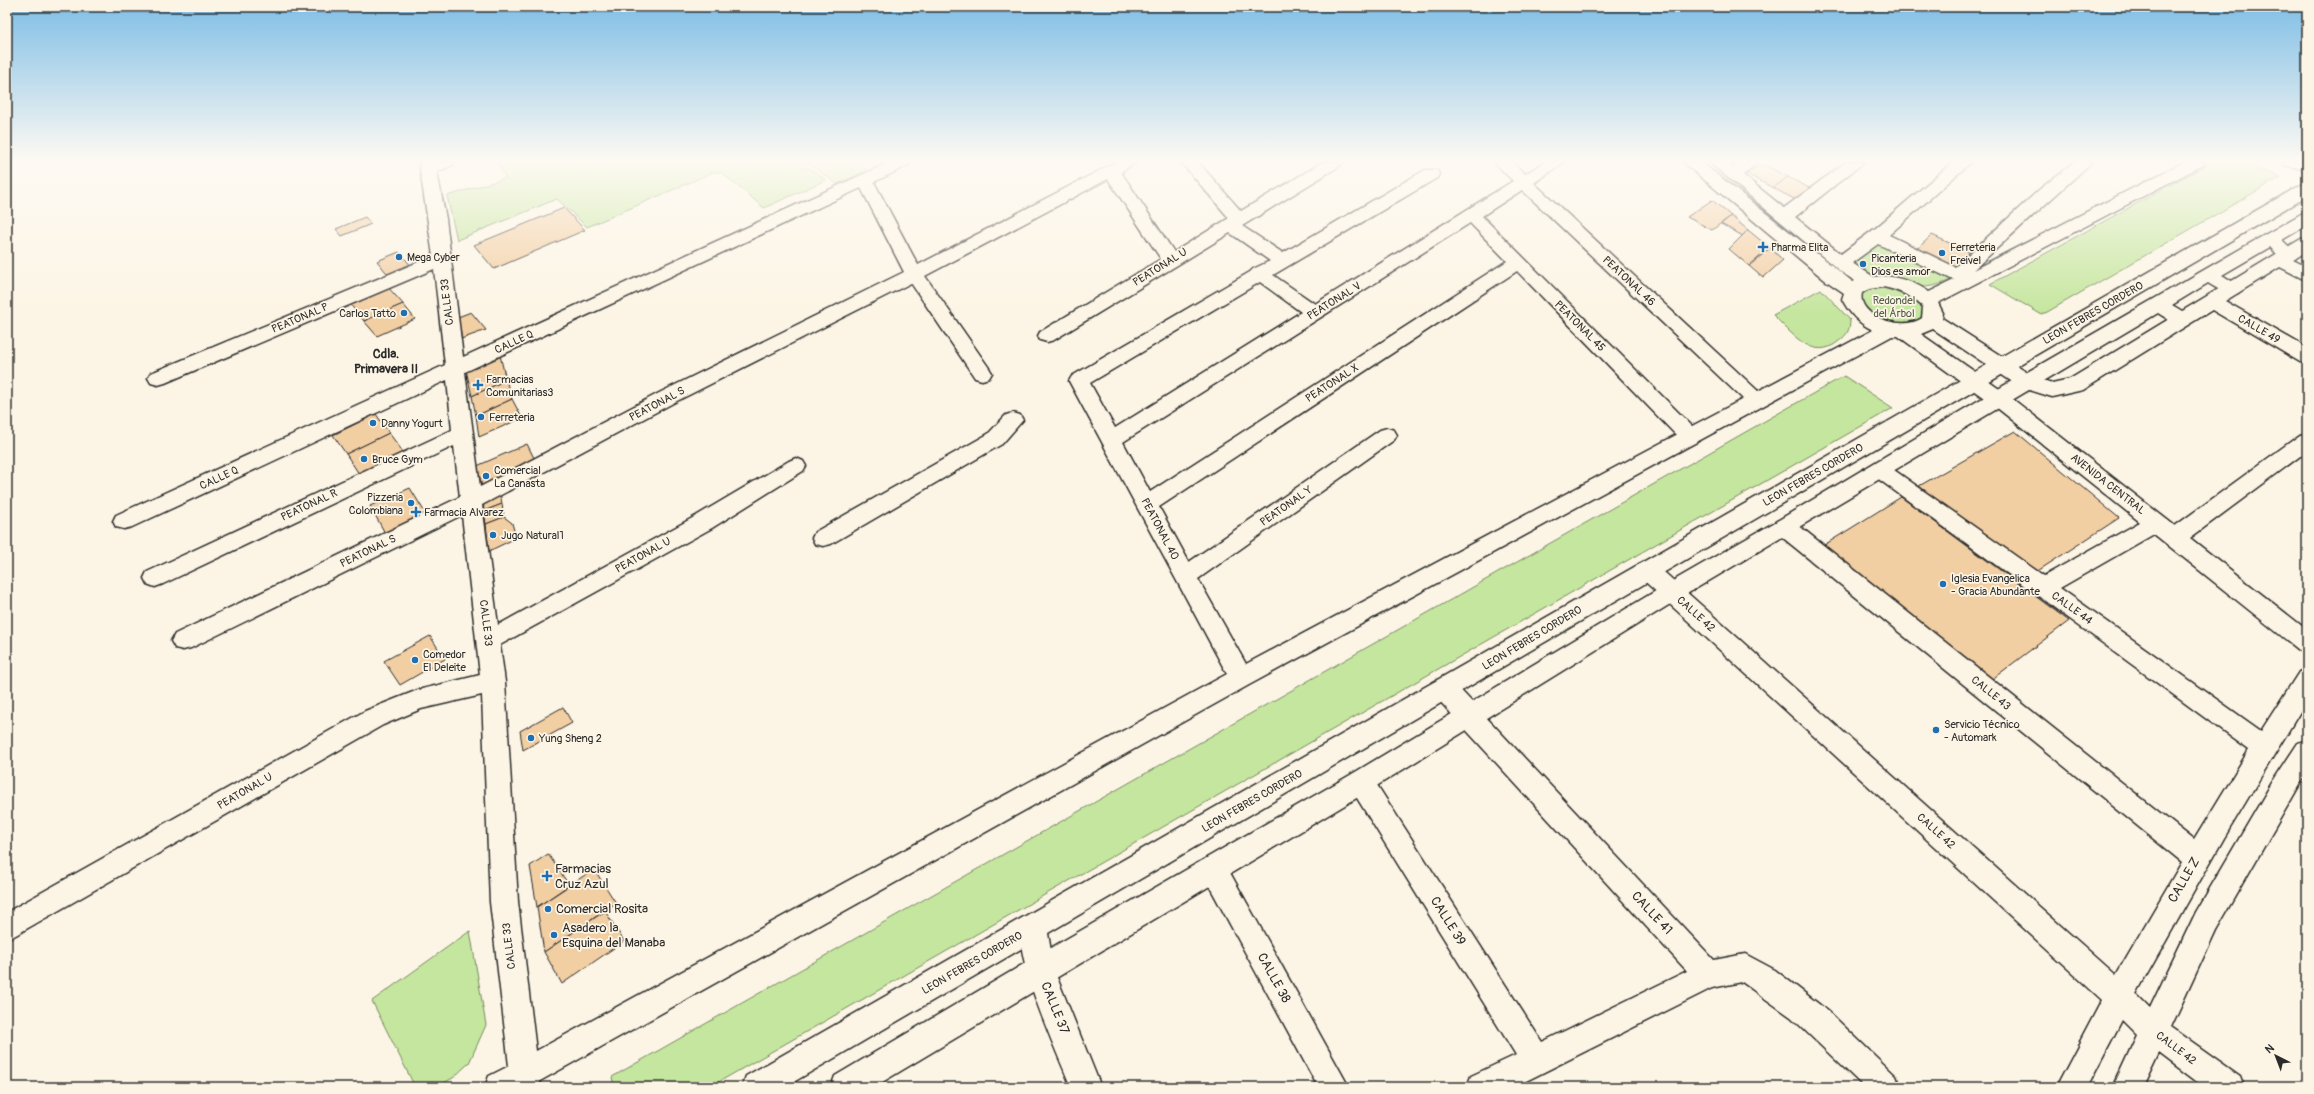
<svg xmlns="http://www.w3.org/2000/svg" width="2314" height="1094" font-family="Pangolin,sans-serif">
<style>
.green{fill:#c5e69e;stroke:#788864}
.building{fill:#f2cea3;stroke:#2b2b2b}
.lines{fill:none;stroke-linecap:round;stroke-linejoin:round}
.street-casing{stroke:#2b2b2b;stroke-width:3}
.secondary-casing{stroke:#2b2b2b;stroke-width:3}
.street{fill:#fcf5e5;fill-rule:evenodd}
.secondary{fill:#fcf5e5;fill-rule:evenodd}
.poi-dot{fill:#1f6fb2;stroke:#fcf5e5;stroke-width:1.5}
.labels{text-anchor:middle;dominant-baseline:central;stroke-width:3.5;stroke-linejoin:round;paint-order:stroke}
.poi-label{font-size:11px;fill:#2b2b2b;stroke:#fcf5e5;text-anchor:start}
.street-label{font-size:11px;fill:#2b2b2b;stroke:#fcf5e5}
.park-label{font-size:11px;fill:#525a48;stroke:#fcf5e5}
.quarter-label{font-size:13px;font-weight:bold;fill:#2b2b2b;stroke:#fcf5e5}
.near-poi-label{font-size:13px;fill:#2b2b2b;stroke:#fcf5e5;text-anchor:start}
.near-street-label{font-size:13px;fill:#2b2b2b;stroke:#fcf5e5}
</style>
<rect width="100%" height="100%" fill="#fcf5e5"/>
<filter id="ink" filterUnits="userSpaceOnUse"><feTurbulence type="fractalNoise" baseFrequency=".025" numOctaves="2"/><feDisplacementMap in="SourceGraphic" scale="8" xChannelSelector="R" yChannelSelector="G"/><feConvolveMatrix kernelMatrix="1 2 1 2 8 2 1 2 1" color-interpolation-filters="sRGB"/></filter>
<g filter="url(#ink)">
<g class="green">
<path d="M496,162h305l25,18 -62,28 -42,-35 -8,-1 -127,55 -30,-28 -100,41 -10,-44 59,-18z"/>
<path d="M807,162h49l11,8 -30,14z"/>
<path d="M2212,162h24l45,15 -239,138 -52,-31z"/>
<path d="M1879,241l74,37c-33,21 -75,1 -105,-16z"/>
<path d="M1874,284l31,5 21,19 -5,17 -27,2 -31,-15 -6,-20z"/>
<path d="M1821,289l29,31c0,10 -3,15 -11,21 -26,22 -48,-9 -66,-26z"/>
<path d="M1844,376l49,32 -1183,679h-96l-2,-10z"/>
<path d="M470,931l16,94 -17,38 -16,15 -17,9h-21l-43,-86z"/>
</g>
<g class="building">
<path d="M1762,164l26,13 -15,11 -26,-14z"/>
<path d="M1788,177l23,12 -15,11 -23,-12z"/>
<path d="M1712,200l19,16 -19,14 -25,-13z"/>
<path d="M564,208l21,22 -91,39 -20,-24z"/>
<path d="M1731,216l17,14 -5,6 -22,-12z"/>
<path d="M365,217l6,7 -29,12 -6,-7z"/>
<path d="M1748,230l22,18 -21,18 -20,-17z"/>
<path d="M1932,235l39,18 -18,17 -39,-18z"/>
<path d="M1770,248l13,12 -20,18 -14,-12z"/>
<path d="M399,252l14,16 -23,9 -13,-16z"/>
<path d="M387,286l16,18 -39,17 -15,-18z"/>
<path d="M403,304l12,15 -38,17 -13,-15z"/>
<path d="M471,312l15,18 -25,9 -3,-22z"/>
<path d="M500,355l6,25 -34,16 -6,-26z"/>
<path d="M506,380l6,19 -36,17 -4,-20z"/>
<path d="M512,399l10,19 -43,19 -3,-21z"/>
<path d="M376,414l13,19 -43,21 -13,-19z"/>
<path d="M2015,431l104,87 -86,56 -114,-88z"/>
<path d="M389,433l17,23 -45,21 -15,-23z"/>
<path d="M527,444l10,20 -54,27 -6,-25z"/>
<path d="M410,488l16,26 -41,19 -15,-27z"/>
<path d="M500,492l2,12 -18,7 -1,-12z"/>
<path d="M1901,497l168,124 -78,59 -170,-133z"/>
<path d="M502,504l2,13 -18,7 -2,-13z"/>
<path d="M504,517l8,6 4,15 -27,13 -3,-27z"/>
<path d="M430,636l15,23 -45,26 -16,-24z"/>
<path d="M563,707l9,16 -49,27 -3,-19z"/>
<path d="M548,854l21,31 -32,22 -7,-41z"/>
<path d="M594,869l22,34 -72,49 -7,-45z"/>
<path d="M605,911l19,30 -62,43 -18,-32z"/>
</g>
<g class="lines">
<defs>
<g id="street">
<path d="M419,162h36l-2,3 -16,7 9,47 17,138 427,-195h21l-2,3 -35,17 44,83 198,-103h20l-15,10 53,80 55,-34 -48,-56h17l43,49 82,-49h20l-2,3 -99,61 41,27 142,-83h12l2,4 -2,4 -164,97 42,29 198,-123 -19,-19h18l13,12 20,-12h19l-30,21 224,208 115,-61c-15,-7 -24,-17 -31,-31l2,-6 -19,-13 -142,-118h18l152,120 2,-1 -14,-9 -132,-110h18l6,5 7,-5h18l-15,13 41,33 62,-46h18l-69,55 46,37 36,-27 76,-65h18l-82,73 66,32 85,-78 34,-27h18l-119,108 211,-108h21l-2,3 -265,138 5,10 -1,5 92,59 18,6 18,-4 231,-140 6,-1v13l-14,9 14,7v14l-27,-14 -55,34 82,47v15l-7,-1 -88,-52 -129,80 -31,7 -32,-10 -87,-58 -12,5 84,59 170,133 125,-91 7,-2v18l-117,87 117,92v23l-8,-3 -145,-116 -94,54 201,143 38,-59 8,-3v31l-83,138 -88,156 14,14 46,-96 77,-131 25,-38 9,-3v32l-91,158 -45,97 69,49 4,11h-40l-45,-34 -16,34h-30l24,-52 -15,-15 -35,67h-31l46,-87 -463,-424 -3,-6 3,-6 8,-3 8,3 461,411 66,-113 -405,-329 -3,-6 3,-6 8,-2 8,2 401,319 55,-90 -376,-275 -3,-5 3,-5 7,-3 7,3 157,111 96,-54 -149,-119 -93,-67h-6l-643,349 -709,396 1,6h-56l4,-11 20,-10 -19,-164 -8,-207 -61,14 -38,16 -376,215v-28l358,-201 53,-21 62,-15 -18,-160 -271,133 -8,2 -8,-2 -4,-7 4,-7 285,-137 -6,-51 -291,138 -8,3 -8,-3 -3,-6 3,-6 305,-142 -5,-50 -315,147 -8,2 -8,-2 -3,-6 3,-6 329,-150 -11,-96 -269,114 -7,2 -7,-2 -3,-5 3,-5 282,-117zM1108,179l53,80 -121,73 -2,4 2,4 7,2 7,-2 176,-107 40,28 -17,8 -3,3 -178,104 -3,5 158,293 -691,377 -18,-149 -13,-220 -5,-37 212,-117 91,-57 3,-5 -3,-5 -7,-3 -7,3 -93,55 -198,109 -16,-120 193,-103 236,-119 64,95 7,2 7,-2 3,-5 -3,-5 -64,-92zM861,188l43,84 -243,120 -181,95 -15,-115zM1522,190l221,209 -51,27 -210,-210zM1470,223l37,38 -357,231 -27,-50zM1878,244l73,35 3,1 -25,12c-14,-10 -37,-18 -55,-15l-22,-14zM1517,271l159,164 -430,229 -48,-85 196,-139 3,-5 -3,-5 -7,-2 -7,2 -191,132 -30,-55zM1260,282l41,30 -186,116 -25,-45zM1883,287c16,3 28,9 40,20l-1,11c-19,14 -66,-2 -60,-25l7,-4z"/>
<path d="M2282,162h25v8l-23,-5z"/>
<path d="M1013,413l7,2 3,5 -21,24 -171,100 -8,2 -8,-2 -3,-6 3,-6 173,-98 18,-19z"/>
<path d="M1445,680l9,3 260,277 31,-6 30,16 54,42 67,64 4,11h-36l-73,-70 -49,-35 -30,6 -198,99h-47l4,-11 45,-21 -164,-265 -4,-8 4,-8 9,-3 9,3 172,268 145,-71 -251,-274 -3,-7 3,-7z"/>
<path d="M1214,857l9,3 126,227h-31l-113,-209 -4,-9 4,-9z"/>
<path d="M1033,914l10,4 4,9 7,43 47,117h-30c-14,-35 -62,-137 -48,-169z"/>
</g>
<g id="secondary">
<path d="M2307,184v12l-1522,891h-43l4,-11 1555,-891z"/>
<path d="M2307,213v12l-25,15 16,15 -3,4c-12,3 -17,-4 -25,-12l-48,28 16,10 3,4 -3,4c-11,3 -20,-4 -30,-10l-36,22 17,10 2,4 -2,4c-12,4 -21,-4 -31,-10l-478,285 -310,192 -496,297h-43l4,-11 214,-127 303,-175 312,-188 113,-65 214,-128 310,-179z"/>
</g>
</defs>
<use href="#street" class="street-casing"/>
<use href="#secondary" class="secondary-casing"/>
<use href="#street" class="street"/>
<use href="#secondary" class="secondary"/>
</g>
</g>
<linearGradient id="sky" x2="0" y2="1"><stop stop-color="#7fbee6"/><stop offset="0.51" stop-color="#fefaf3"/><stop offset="1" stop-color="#fefaf3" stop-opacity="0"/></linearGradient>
<rect width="2314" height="315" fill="url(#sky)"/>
<g class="poi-dot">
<path d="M1761 241h4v4h4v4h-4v4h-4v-4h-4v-4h4z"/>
<circle cx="1942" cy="253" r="4"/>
<circle cx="399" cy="257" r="4"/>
<circle cx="1863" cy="264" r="4"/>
<circle cx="404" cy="313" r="4"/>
<path d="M476 379h4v4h4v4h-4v4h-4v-4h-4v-4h4z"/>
<circle cx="481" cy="417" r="4"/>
<circle cx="373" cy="423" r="4"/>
<circle cx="364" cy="459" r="4"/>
<circle cx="486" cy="476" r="4"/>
<circle cx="411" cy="503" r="4"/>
<path d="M414 506h4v4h4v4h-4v4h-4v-4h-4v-4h4z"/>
<circle cx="493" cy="535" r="4"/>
<circle cx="1943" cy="584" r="4"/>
<circle cx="415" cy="660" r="4"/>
<circle cx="1936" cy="730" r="4"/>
<circle cx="531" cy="738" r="4"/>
<path d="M545 870h4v4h4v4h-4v4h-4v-4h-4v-4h4z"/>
<circle cx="548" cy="909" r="4"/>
<circle cx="554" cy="935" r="4"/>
</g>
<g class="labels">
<g class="poi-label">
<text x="1771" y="247">Pharma Elita</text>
<text x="1950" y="247">Ferreteria<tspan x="1950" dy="13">Freivel</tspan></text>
<text x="407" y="257">Mega Cyber</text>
<text x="1871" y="258">Picanteria<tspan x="1871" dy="13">Dios es amor</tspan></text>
<text x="396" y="313" text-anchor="end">Carlos Tatto</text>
<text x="486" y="379">Farmacias<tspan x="486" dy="13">Comunitarias3</tspan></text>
<text x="489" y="417">Ferreteria</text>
<text x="381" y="423">Danny Yogurt</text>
<text x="372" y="459">Bruce Gym</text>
<text x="494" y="470">Comercial<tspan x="494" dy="13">La Canasta</tspan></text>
<text x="403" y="497" text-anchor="end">Pizzeria<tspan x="403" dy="13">Colombiana</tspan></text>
<text x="424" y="512">Farmacia Alvarez</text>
<text x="501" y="535">Jugo Natural1</text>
<text x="1951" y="578">Iglesia Evangelica<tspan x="1951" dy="13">- Gracia Abundante</tspan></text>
<text x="423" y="654">Comedor<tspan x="423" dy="13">El Deleite</tspan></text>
<text x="1944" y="724">Servicio Técnico<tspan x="1944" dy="13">- Automark</tspan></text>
<text x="539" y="738">Yung Sheng 2</text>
</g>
<g class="street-label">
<text transform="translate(1160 267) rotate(-32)">PEATONAL U</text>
<text transform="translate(1629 281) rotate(43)">PEATONAL 46</text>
<text transform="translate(1334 301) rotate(-32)">PEATONAL V</text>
<text transform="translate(447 302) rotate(-97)">CALLE 33</text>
<text transform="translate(2093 313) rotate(-30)">LEON FEBRES CORDERO</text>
<text transform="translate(300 318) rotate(-23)">PEATONAL P</text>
<text transform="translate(1580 326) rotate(45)">PEATONAL 45</text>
<text transform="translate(2259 329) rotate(30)">CALLE 49</text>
<text transform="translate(514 342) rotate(-25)">CALLE Q</text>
<text transform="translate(1332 383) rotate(-33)">PEATONAL X</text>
<text transform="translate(657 404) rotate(-28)">PEATONAL S</text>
<text transform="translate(1813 475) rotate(-30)">LEON FEBRES CORDERO</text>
<text transform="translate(219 478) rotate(-25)">CALLE Q</text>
<text transform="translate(2108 484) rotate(38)">AVENIDA CENTRAL</text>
<text transform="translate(309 505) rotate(-25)">PEATONAL R</text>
<text transform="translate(1286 506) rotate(-35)">PEATONAL Y</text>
<text transform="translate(1160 529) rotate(62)">PEATONAL 40</text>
<text transform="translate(368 551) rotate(-26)">PEATONAL S</text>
<text transform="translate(643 555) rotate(-29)">PEATONAL U</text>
<text transform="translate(2072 608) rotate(36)">CALLE 44</text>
<text transform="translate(1696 614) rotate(42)">CALLE 42</text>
<text transform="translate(486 623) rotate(83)">CALLE 33</text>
<text transform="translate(1532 638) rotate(-31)">LEON FEBRES CORDERO</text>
<text transform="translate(1991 693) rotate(39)">CALLE 43</text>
<text transform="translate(245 791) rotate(-30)">PEATONAL U</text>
<text transform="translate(1252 801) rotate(-30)">LEON FEBRES CORDERO</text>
<text transform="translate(1936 831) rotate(42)">CALLE 42</text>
<text transform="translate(509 946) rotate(-97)">CALLE 33</text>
<text transform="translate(972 963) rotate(-30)">LEON FEBRES CORDERO</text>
<text transform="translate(2176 1048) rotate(37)">CALLE 42</text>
</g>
<g class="park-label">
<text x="1894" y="300">Redondel<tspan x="1894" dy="13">del Árbol</tspan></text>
</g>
<g class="quarter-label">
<text x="386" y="354">Cdla.<tspan x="386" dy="15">Primavera II</tspan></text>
</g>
<g class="near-poi-label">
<text x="555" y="869">Farmacias<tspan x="555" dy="15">Cruz Azul</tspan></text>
<text x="556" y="909">Comercial Rosita</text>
<text x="562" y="928">Asadero la<tspan x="562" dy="15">Esquina del Manaba</tspan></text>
</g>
<g class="near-street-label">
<text transform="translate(2184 880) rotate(-60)">CALLE Z</text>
<text transform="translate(1652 913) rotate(47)">CALLE 41</text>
<text transform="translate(1448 921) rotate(58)">CALLE 39</text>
<text transform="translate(1274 978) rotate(61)">CALLE 38</text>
<text transform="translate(1055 1008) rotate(68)">CALLE 37</text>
</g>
</g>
<rect width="2314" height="1094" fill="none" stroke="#fcf5e5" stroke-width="24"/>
<rect x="12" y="12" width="2290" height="1070" fill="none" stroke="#2b2b2b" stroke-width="1.5" filter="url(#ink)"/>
<g transform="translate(2276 1056) rotate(318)" stroke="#fcf5e5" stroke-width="3" paint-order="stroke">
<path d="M0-3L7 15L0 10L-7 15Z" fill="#2b2b2b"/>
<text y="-6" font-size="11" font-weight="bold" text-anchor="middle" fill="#2b2b2b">N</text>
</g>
</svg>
